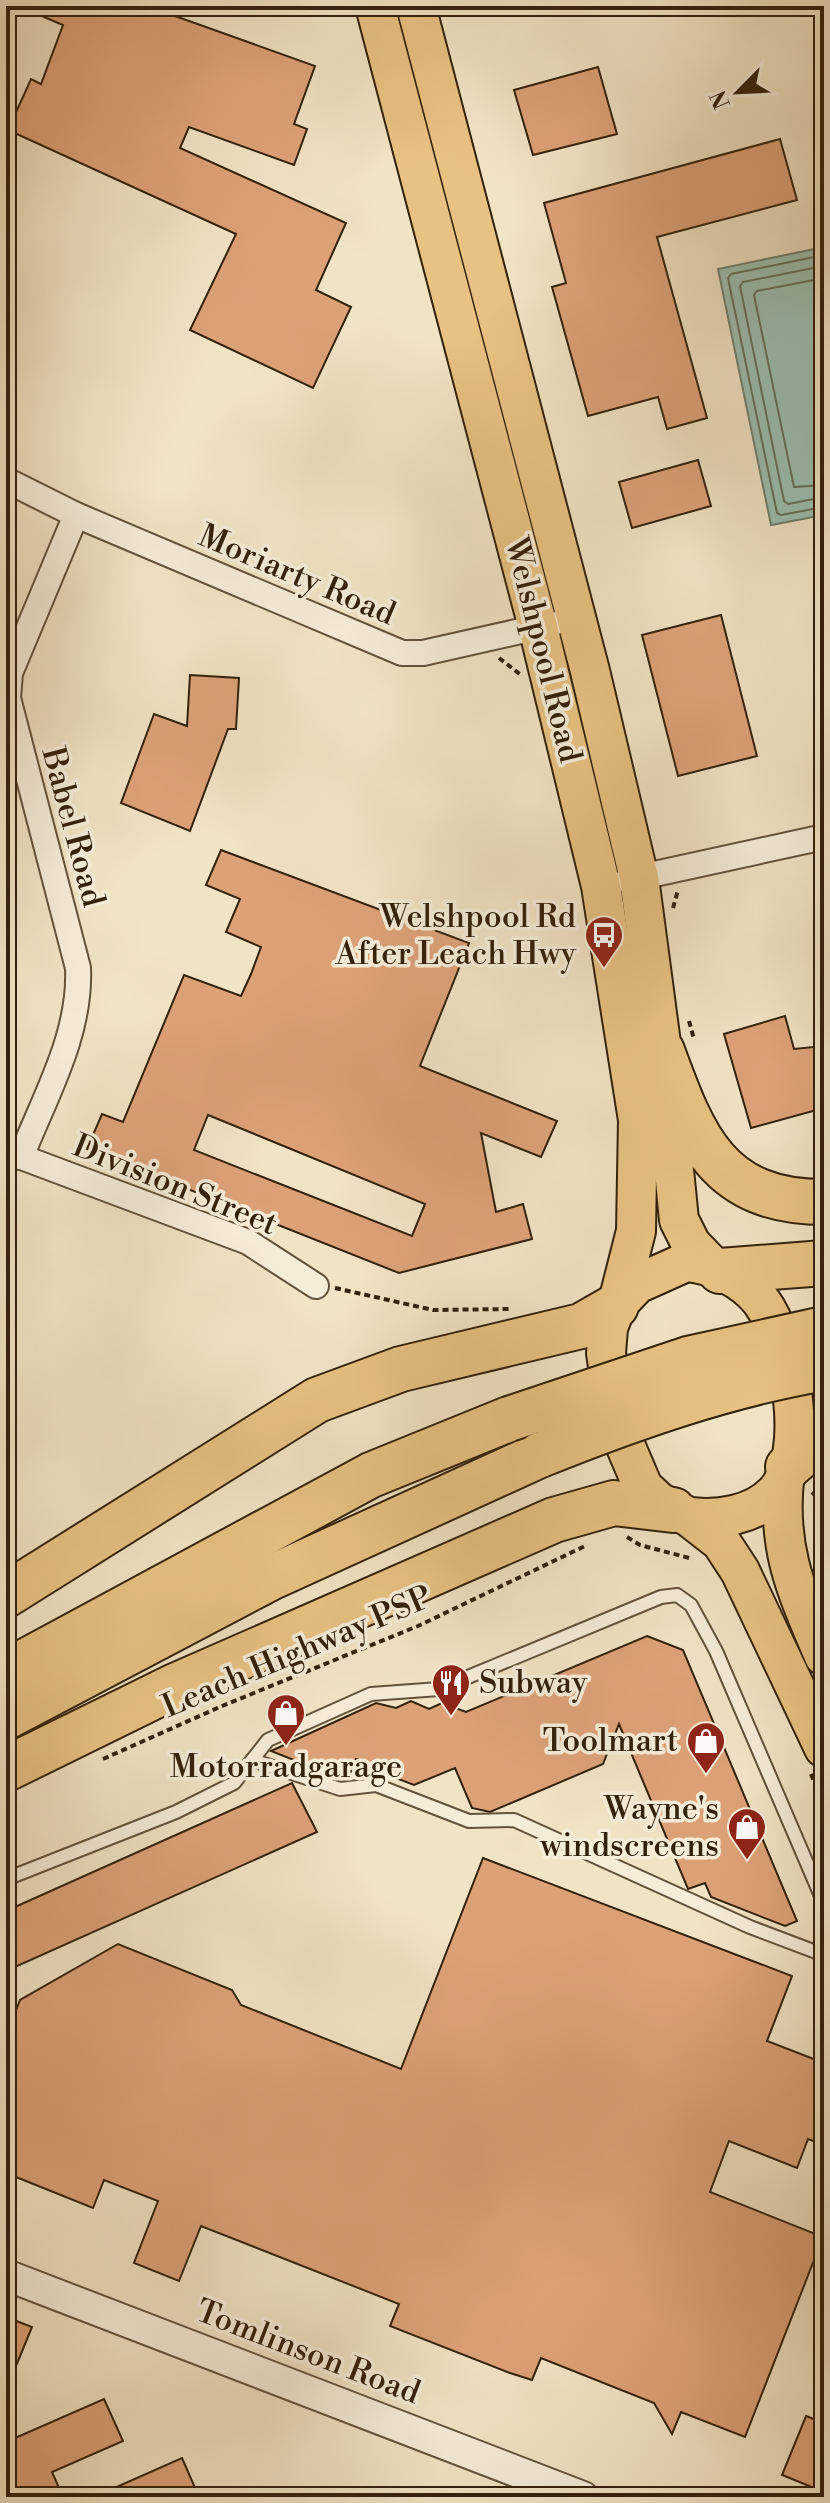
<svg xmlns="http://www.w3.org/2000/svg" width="830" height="2503" font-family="'Libre Bodoni',serif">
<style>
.water{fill:#9bbfb2;stroke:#71806f;stroke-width:2}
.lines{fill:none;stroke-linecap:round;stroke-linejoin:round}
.shore{stroke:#66705e;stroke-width:2}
.building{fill:#dda178;stroke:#32210b;stroke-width:2;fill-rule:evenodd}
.service-casing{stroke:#62523a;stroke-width:16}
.minor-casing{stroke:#62523a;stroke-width:28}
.tertiary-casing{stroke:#62523a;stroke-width:34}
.primary-casing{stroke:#32210b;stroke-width:42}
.motorway-casing{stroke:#32210b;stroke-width:48}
.path{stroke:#32210b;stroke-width:4;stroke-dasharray:6 4;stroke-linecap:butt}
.service{stroke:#f6edd9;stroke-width:12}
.minor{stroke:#f6edd9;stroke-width:24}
.tertiary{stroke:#f6edd9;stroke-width:30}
.primary{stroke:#e8c282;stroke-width:38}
.motorway{stroke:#e8c282;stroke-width:44}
.motorway-bridge-casing{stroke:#32210b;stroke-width:48;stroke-linecap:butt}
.motorway-bridge{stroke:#e8c282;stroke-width:44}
.labels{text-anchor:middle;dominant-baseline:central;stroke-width:7;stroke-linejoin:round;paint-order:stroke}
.street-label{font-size:32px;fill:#32210b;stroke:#f6edd9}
.poi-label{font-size:32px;fill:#32210b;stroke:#f6edd9;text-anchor:end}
</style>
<rect width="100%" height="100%" fill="#f1e4c5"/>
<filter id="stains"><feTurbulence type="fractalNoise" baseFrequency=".0025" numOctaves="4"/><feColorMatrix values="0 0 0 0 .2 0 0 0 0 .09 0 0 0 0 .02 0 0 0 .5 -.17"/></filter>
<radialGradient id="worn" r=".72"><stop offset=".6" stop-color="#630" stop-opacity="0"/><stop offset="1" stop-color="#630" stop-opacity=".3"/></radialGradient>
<path class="water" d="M824,247v268l-53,10 -53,-256z"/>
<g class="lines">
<g class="shore">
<path d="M824,255l-93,19 -3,4 49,235 4,2 43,-8"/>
<path d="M824,266l-81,16 -3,4 44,215 4,3 36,-7"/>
<path d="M824,278l-67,13 -3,4 40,192 30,-2"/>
</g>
</g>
<g class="building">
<path d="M18,6h129l168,60 -21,58 13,5 -13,36 -105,-38 -9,21 166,75 -30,67 35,17 -38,81 -123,-58 46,-96 -228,-104 23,-51 10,5 22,-59z"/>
<path d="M598,67l19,67 -84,21 -19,-65z"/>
<path d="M780,139l17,61 -140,37 50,181 -40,11 -9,-32 -70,19 -36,-129 14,-4 -22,-80z"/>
<path d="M698,460l13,46 -79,22 -13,-46z"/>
<path d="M721,615l36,141 -79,20 -36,-141z"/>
<path d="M190,675l49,3 -3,51h-8l-38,102 -69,-28 33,-89 33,12z"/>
<path d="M221,850l248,93 -49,123 137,55 -16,36 -60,-24 15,79 27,-8 9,35 -133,34 -312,-124 15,-35 21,8 61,-147 57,21 10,-22 10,-27 -35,-15 14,-33 -34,-14zM208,1115l217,89 -13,32 -218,-86z"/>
<path d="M785,1016l9,33 30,-3v62l-73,20 -27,-94z"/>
<path d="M647,1636l36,14 114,271 -12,5 -74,-29 -6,-14 -17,6 -69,-165 -16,40 -113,48 -18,-4 -17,-40 -41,17 -26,-10 -5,-13 -9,4 -18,-7 -8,20 -4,1 -73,-29 105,-48 20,5 15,-7 18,8 13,-6 24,9z"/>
<path d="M292,1783l25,49 -311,139v-60z"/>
<path d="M483,1858l309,118 -25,65 57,22v82l-16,-6 -11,29 -68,-27 -19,51 113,45 -78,200 -64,-25 -9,22 -18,-31 -113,-45 -9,22 -22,-7 -120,-47 9,-22 -198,-78 -22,55 -45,-18 24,-62 -54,-21 -11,28 -87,-35v-158l7,3 7,-18 98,-56 114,46 9,15 160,64z"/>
<path d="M6,2317l26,10 -25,61h-1z"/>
<path d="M104,2399l19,42 -71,31 11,25h-57v-55z"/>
<path d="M806,2416l18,7v69l-42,-17z"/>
<path d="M182,2458l17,39h-105z"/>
</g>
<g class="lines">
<defs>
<g id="service">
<path d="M252,1760l88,29 36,-4 93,36 45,-1 236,107 74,28"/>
<path d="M6,1879l170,-67 58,-29 34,-43 103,-46 68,-5 222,-92 16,-2 14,10 25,46 108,252"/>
</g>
<g id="minor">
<path d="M6,480l70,35 326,138h21l129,-29"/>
<path d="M627,880l197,-43"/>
<path d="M8,1152l240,90 68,44"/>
<path d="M21,1157c24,-61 60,-122 57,-189l-70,-270 2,-25 66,-158"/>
</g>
<path id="tertiary" d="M6,2275l577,222"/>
<g id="primary">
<path d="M375,6l163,621 63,259 37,234 -2,111 -18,71"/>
<path d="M416,6l174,665 49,207 23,173 17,169 12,24 25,26"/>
<path d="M784,1480c-7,71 13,112 40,176"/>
<path d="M689,1517c29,3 64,-1 86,-24 37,-39 15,-153 -14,-192 -17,-22 -48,-37 -75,-39l-49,22 -21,22 -8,22 -2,25 11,73 26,61 16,15 30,15 32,25 19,29 84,177"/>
</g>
<g id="motorway">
<path d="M662,1051c32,88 56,151 162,151"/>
<path d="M720,1271l104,-8"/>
<path d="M788,1467l36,-31"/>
<path d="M6,1595l311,-195 84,-31 180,-43 35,-20"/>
<path d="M6,1672l365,-197 138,-56"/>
<path d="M6,1717l264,-139 270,-123"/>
<path d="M6,1769l167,-82 381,-167 60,-17 59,7"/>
</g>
</defs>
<use href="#service" class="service-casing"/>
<use href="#minor" class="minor-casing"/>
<use href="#tertiary" class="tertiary-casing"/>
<use href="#primary" class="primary-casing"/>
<use href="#motorway" class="motorway-casing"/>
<g class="path">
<path d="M499,658l22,17"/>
<path d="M673,908l5,-18"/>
<path d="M689,1021l5,18"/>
<path d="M335,1288l98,22 78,-1"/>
<path d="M812,1495l12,-12"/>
<path d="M627,1537l13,8 53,14"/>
<path d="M103,1759l119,-53 196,-80 167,-80"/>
<path d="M811,1774l13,32"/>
</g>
<use href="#service" class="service"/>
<use href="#minor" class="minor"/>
<use href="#tertiary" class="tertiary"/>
<use href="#primary" class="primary"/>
<use href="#motorway" class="motorway"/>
<defs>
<g id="motorway-bridge">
<path d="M509,1419l179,-60 136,-30"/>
<path d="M540,1455c92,-37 186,-70 284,-87"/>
</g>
</defs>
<use href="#motorway-bridge" class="motorway-bridge-casing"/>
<use href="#motorway-bridge" class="motorway-bridge"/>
</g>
<defs>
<symbol id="bus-pin" viewBox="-11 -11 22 30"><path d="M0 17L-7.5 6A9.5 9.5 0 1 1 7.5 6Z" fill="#8f2418" stroke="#f6edd9"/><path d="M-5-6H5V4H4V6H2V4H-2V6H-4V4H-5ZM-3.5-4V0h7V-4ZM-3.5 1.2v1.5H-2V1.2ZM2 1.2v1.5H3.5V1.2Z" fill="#fff"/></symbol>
<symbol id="restaurant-pin" viewBox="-11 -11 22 30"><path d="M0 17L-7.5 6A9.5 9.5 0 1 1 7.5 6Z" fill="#8f2418" stroke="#f6edd9"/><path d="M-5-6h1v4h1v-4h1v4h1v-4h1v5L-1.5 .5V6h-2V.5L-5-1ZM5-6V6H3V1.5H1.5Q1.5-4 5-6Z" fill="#fff"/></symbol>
<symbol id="shop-pin" viewBox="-11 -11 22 30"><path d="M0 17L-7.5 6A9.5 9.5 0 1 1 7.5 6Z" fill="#8f2418" stroke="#f6edd9"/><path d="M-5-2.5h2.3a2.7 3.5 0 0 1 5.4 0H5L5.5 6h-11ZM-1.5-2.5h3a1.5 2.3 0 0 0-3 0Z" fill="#fff"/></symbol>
</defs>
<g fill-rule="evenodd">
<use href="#bus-pin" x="582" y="913" width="44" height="60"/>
<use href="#restaurant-pin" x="429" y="1661" width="44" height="60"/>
<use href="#shop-pin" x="264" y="1691" width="44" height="60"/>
<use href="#shop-pin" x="684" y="1719" width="44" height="60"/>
<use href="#shop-pin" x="725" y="1805" width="44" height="60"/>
</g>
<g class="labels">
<g class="street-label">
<text transform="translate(297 575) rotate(23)">Moriarty Road</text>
<text transform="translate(543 650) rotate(76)">Welshpool Road</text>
<text transform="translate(73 827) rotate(75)">Babel Road</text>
<text transform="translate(175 1185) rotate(22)">Division Street</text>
<text transform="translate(297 1652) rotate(-23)">Leach Highway PSP</text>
<text transform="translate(308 2352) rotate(21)">Tomlinson Road</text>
</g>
<g class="poi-label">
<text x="576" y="917">Welshpool Rd<tspan x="576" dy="37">After Leach Hwy</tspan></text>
<text x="479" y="1683" text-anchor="start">Subway</text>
<text x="678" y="1741">Toolmart</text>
<text x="286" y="1767" text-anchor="middle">Motorradgarage</text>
<text x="719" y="1809">Wayne's<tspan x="719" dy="37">windscreens</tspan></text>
</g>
</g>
<rect width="830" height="2503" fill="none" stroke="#f1e4c5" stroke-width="32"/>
<rect x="8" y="8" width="814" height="2487" fill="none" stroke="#32210b" stroke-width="4"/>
<rect x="16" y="16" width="798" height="2471" fill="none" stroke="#32210b" stroke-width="2"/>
<g transform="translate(738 92) rotate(246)" stroke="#f6edd9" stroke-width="6" paint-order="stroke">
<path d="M0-6L14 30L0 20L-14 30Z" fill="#32210b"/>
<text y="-12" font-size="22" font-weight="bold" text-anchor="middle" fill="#32210b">N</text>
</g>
<rect width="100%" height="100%" filter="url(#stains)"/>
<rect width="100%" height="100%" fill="url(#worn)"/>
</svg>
